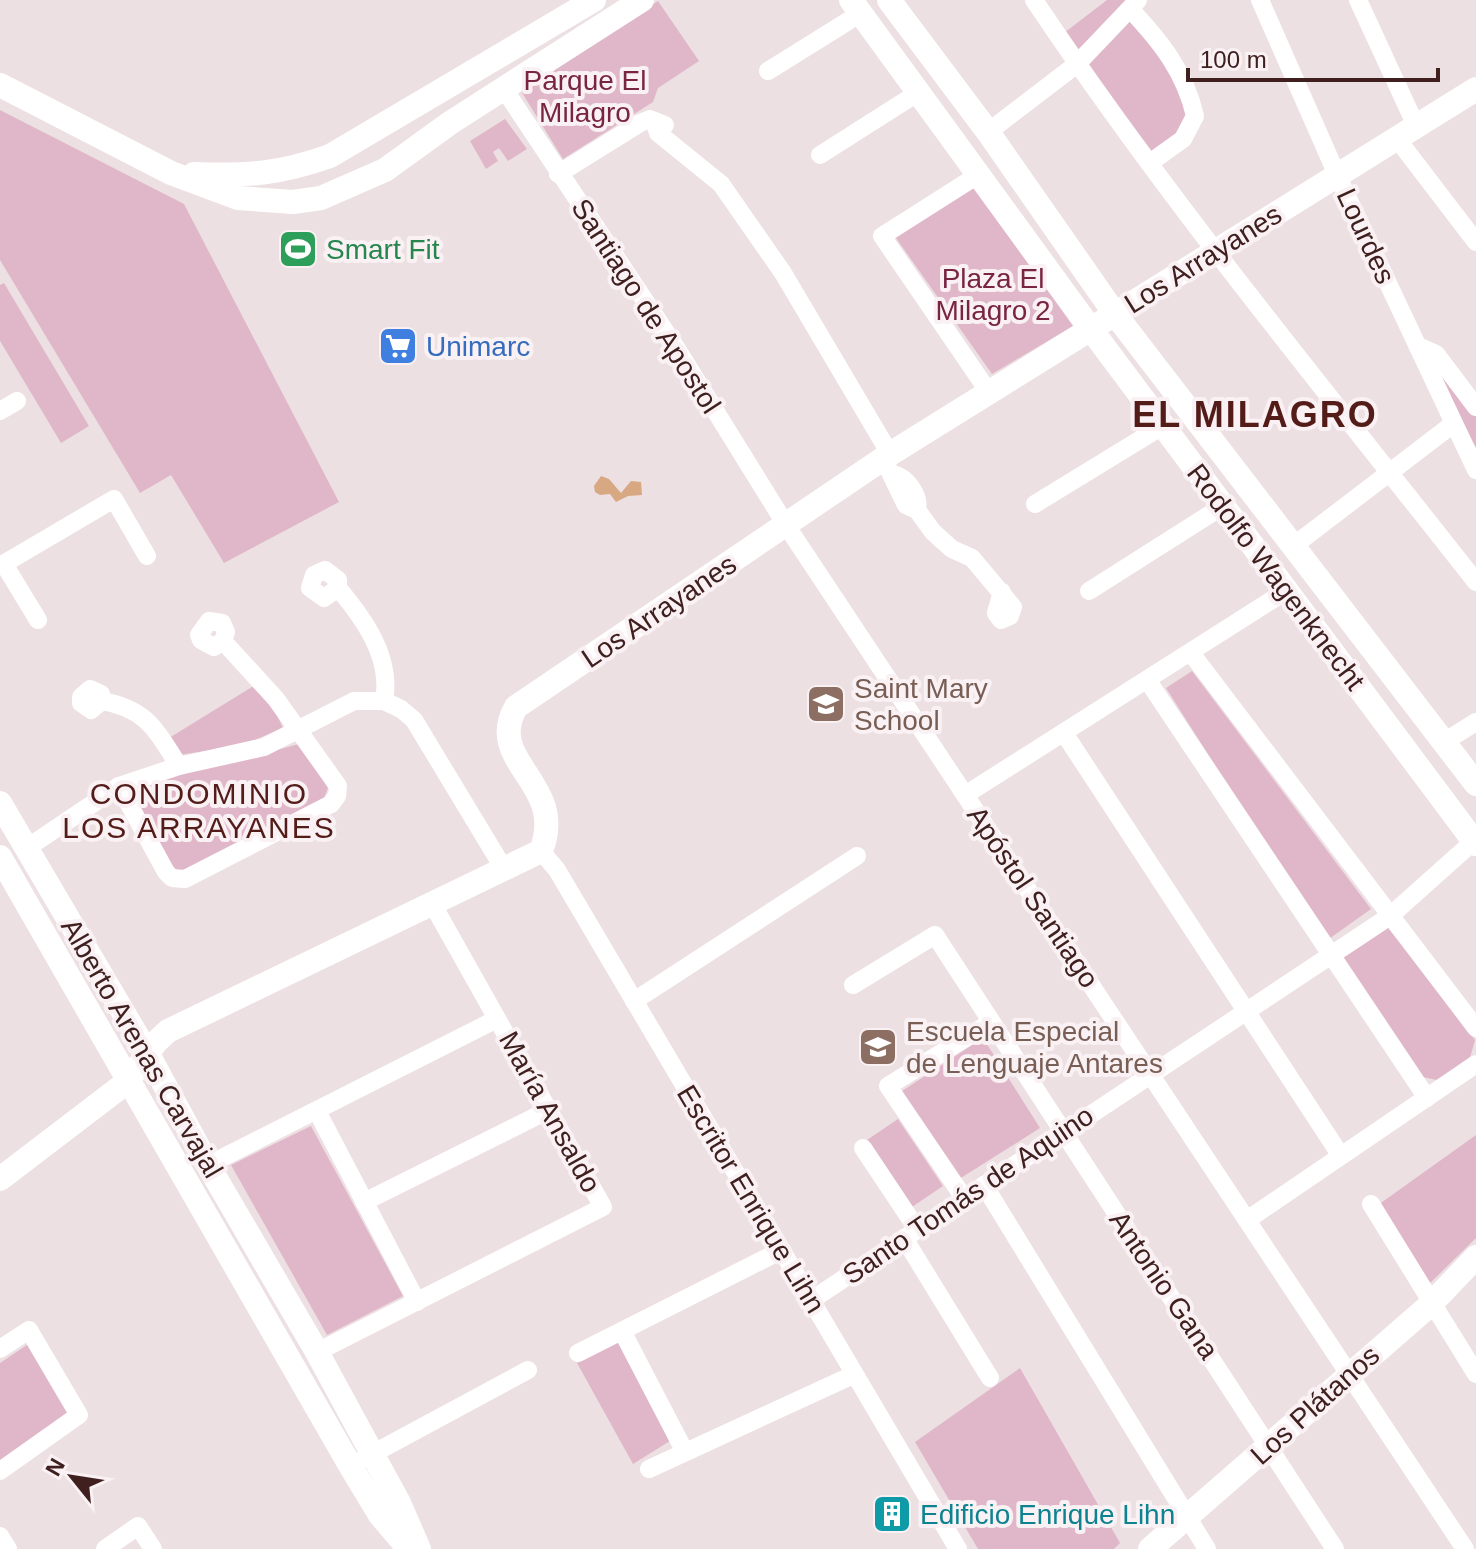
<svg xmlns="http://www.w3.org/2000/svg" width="1476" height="1549" font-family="Arial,sans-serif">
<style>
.green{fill:#e0b7c9}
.water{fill:#d7a882}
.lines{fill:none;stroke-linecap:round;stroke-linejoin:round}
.street{stroke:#fff;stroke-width:18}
.secondary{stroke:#fff;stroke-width:24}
.labels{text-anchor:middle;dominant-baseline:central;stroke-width:8;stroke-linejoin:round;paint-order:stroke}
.park-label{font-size:28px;fill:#792541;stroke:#f9f1f3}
.street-label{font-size:28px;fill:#3f201f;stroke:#f9f1f3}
.leisure-label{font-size:28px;fill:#27864d;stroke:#f9f1f3;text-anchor:start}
.shop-label{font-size:28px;fill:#366cbe;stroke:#f9f1f3;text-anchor:start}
.education-label{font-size:28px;fill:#785e54;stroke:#f9f1f3;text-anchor:start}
.culture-label{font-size:28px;fill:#0d838f;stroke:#f9f1f3;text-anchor:start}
.neighbourhood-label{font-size:30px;letter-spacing:2px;fill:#531c19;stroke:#f9f1f3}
.district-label{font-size:36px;font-weight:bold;letter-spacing:2px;fill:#531c19;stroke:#f9f1f3}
</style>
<rect width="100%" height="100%" fill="#ede0e2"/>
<g class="green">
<path d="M1107,0h23l-52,54 -14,-21z"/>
<path d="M658,1l41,60 -41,27 -5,14 -90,57 -44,-71z"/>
<path d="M1133,17l29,35 26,63 -10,20 -25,18 -68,-89z"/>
<path d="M0,110l184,94 155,298 -115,61 -53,-88 -31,18 -140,-233z"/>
<path d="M505,119l22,30 -19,12 -9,-13 -6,4 5,9 -12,8 -16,-28z"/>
<path d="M972,185l101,141 -81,48 -96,-136 1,-7z"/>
<path d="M4,283l85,143 -28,17 -61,-102v-56z"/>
<path d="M1434,364l42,52v32z"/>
<path d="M1192,671l179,238 -45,32 -160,-253z"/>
<path d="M257,684l15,20 11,24 -40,17 -64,10 -10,-17z"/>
<path d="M302,743l26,45 -4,10 -138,76 -14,-5 -42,-74c43,-28 121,-36 172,-52z"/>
<path d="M1385,924l90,116 -5,18 -33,22 -19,-4 -77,-121z"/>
<path d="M983,1038l57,90 -84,53 -54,-90z"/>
<path d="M898,1119l45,67 -37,25 -45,-67z"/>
<path d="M311,1126l92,170 -76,39 -96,-170z"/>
<path d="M1476,1135v103l-50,49 -48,-82z"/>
<path d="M620,1341l50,100 -37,23 -56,-101z"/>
<path d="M27,1345l44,75 -71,47v-104z"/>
<path d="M1020,1368l100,175 -6,6h-136l-63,-107z"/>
</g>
<path class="water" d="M601,476l8,3 12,14 10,-12 10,1 1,13 -14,1 -12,6 -6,-8 -10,1 -5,-3 -1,-6z"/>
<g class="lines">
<g class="street">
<path d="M1034,0c135,202 292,391 442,582"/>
<path d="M1260,0l77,175 139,295"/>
<path d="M1358,0l59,128"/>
<path d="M1131,10c30,32 54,62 64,106l-12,23 -32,23"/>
<path d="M768,71l93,-58"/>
<path d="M504,89l173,260 109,176 679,1024"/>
<path d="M655,123l3,10 63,51 62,89 107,181"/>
<path d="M988,132l89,-68 61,-64"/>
<path d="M1398,140l78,102"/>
<path d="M820,155l99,-63"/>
<path d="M558,174l82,-51 10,-4 15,6"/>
<path d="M978,175l-96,61 106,155"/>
<path d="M1418,346l18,8 40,53"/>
<path d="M0,411l17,-10"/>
<path d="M883,458l23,47 11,5 16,22 19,17 20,9 41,49 -3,9 -9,4 -5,-7 6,-21"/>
<path d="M893,474c14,3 27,21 24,36"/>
<path d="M1035,504l129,-79"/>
<path d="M1292,547l161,-123"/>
<path d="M4,564l34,56"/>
<path d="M0,566l114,-67 33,57"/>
<path d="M338,588v-8l-13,-10 -11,5 -4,13 14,10 14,-10c27,32 54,70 46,113"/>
<path d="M1089,591l134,-85"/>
<path d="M1191,653l285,375"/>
<path d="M1148,681l279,417"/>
<path d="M102,701l-11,9 -10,-7v-6l9,-8 11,5 1,7c45,8 54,29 77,65"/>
<path d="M1064,733l277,423"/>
<path d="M1444,742l32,-20"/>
<path d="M119,786l47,86 6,6 13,1 146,-75 6,-8 1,-10 -62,-87 -53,-58 3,-9 -4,-9 -13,-2 -10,14 2,5 13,7 9,-6"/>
<path d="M965,795l321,-204"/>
<path d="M27,848l92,-62 60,-20 85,-19 90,-46h30l17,8 13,11 90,149"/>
<path d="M541,851l16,19 401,679"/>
<path d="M853,985l82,-50 400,614"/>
<path d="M634,1001l223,-145"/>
<path d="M317,1111l100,191"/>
<path d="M863,1148l54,81"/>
<path d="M208,1165l289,-146"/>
<path d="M984,1185l223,364"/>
<path d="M964,1198l-76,-112 103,-64"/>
<path d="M364,1202l185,-92"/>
<path d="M1371,1204l105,170"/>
<path d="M1247,1220l229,-156"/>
<path d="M904,1238l86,140"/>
<path d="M813,1299l577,-383 84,-75"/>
<path d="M622,1331l63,121"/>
<path d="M0,1349l29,-19 50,85 -79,56"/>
<path d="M317,1352l286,-145 -170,-302"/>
<path d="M578,1353l202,-102"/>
<path d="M363,1459l165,-89"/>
<path d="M649,1469l204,-94"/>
<path d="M0,1536l8,13"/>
<path d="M105,1549l33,-23 15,23"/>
</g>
<g class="secondary">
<path d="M851,0l239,328 386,516"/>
<path d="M889,0l99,132 127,182 361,470"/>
<path d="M0,85l171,88 67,25 55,4 28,-4 64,-28 65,-47 192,-123"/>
<path d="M194,174c53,2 86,0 136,-18l264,-156"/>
<path d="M0,803l149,253 59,109 109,187 82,151 20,46"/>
<path d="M0,857l351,610 29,48 29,34"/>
<path d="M0,1179l127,-97 29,-40 12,-11 373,-180c27,-69 -57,-88 -25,-144l374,-253 586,-365"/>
<path d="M1150,1549l280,-244 46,-48"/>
</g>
</g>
<defs>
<symbol id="stadium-square" viewBox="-11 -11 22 22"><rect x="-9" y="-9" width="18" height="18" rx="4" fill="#2e9e5b" stroke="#f9f1f3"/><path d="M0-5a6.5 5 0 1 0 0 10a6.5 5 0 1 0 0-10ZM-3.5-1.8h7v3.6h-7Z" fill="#fff"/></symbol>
<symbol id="supermarket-square" viewBox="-11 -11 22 22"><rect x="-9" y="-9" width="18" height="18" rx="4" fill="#3f7fe0" stroke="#f9f1f3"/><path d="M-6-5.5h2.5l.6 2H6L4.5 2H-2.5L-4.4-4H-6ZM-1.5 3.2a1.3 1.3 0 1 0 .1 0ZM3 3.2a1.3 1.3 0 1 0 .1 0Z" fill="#fff"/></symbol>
<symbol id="school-square" viewBox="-11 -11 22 22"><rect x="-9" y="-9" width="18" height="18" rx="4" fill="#8d6e63" stroke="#f9f1f3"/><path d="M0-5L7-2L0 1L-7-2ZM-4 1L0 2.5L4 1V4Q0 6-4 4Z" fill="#fff"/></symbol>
<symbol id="building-square" viewBox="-11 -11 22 22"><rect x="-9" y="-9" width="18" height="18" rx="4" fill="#0f9aa8" stroke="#f9f1f3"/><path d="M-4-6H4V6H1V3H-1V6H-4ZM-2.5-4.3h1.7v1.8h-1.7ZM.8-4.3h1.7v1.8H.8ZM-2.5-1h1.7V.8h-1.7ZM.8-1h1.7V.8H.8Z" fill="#fff"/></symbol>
</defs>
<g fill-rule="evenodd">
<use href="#stadium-square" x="276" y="227" width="44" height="44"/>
<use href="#supermarket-square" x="376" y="324" width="44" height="44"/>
<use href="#school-square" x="804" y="682" width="44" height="44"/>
<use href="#school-square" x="856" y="1025" width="44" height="44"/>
<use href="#building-square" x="870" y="1492" width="44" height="44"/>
</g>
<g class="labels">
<g class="park-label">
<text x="585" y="80">Parque El<tspan x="585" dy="32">Milagro</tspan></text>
<text x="993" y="278">Plaza El<tspan x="993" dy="32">Milagro 2</tspan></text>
</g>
<g class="street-label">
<text transform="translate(1366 236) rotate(65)">Lourdes</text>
<text transform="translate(1203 259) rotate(-32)">Los Arrayanes</text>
<text transform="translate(646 306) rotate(57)">Santiago de Apostol</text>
<text transform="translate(1276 577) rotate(53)">Rodolfo Wagenknecht</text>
<text transform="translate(659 611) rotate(-34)">Los Arrayanes</text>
<text transform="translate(1033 897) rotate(56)">Apóstol Santiago</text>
<text transform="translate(142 1048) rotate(60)">Alberto Arenas Carvajal</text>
<text transform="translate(550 1112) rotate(61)">María Ansaldo</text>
<text transform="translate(968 1195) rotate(-34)">Santo Tomás de Aquino</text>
<text transform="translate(751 1199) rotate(59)">Escritor Enrique Lihn</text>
<text transform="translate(1164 1285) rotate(56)">Antonio Gana</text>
<text transform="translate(1315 1405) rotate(-42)">Los Plátanos</text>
</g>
<g class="leisure-label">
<text x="326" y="249">Smart Fit</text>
</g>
<g class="shop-label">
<text x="426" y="346">Unimarc</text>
</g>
<g class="education-label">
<text x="854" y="688">Saint Mary<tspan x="854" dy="32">School</tspan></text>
<text x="906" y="1031">Escuela Especial<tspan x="906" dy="32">de Lenguaje Antares</tspan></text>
</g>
<g class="culture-label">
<text x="920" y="1514">Edificio Enrique Lihn</text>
</g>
<g class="neighbourhood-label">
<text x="199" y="793">CONDOMINIO<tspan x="199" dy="34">LOS ARRAYANES</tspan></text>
</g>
<g class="district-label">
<text x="1255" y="414">EL MILAGRO</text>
</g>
</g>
<g transform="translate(72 1477) rotate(300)" stroke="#f9f1f3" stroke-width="6" paint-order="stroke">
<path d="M0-6L14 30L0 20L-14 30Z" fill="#3f201f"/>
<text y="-12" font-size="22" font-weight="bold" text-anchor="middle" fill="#3f201f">N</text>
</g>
<path d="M1188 68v12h250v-12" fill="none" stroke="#3f201f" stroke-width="4"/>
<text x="1200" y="68" font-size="24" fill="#3f201f" stroke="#f9f1f3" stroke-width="6" paint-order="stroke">100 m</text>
</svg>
